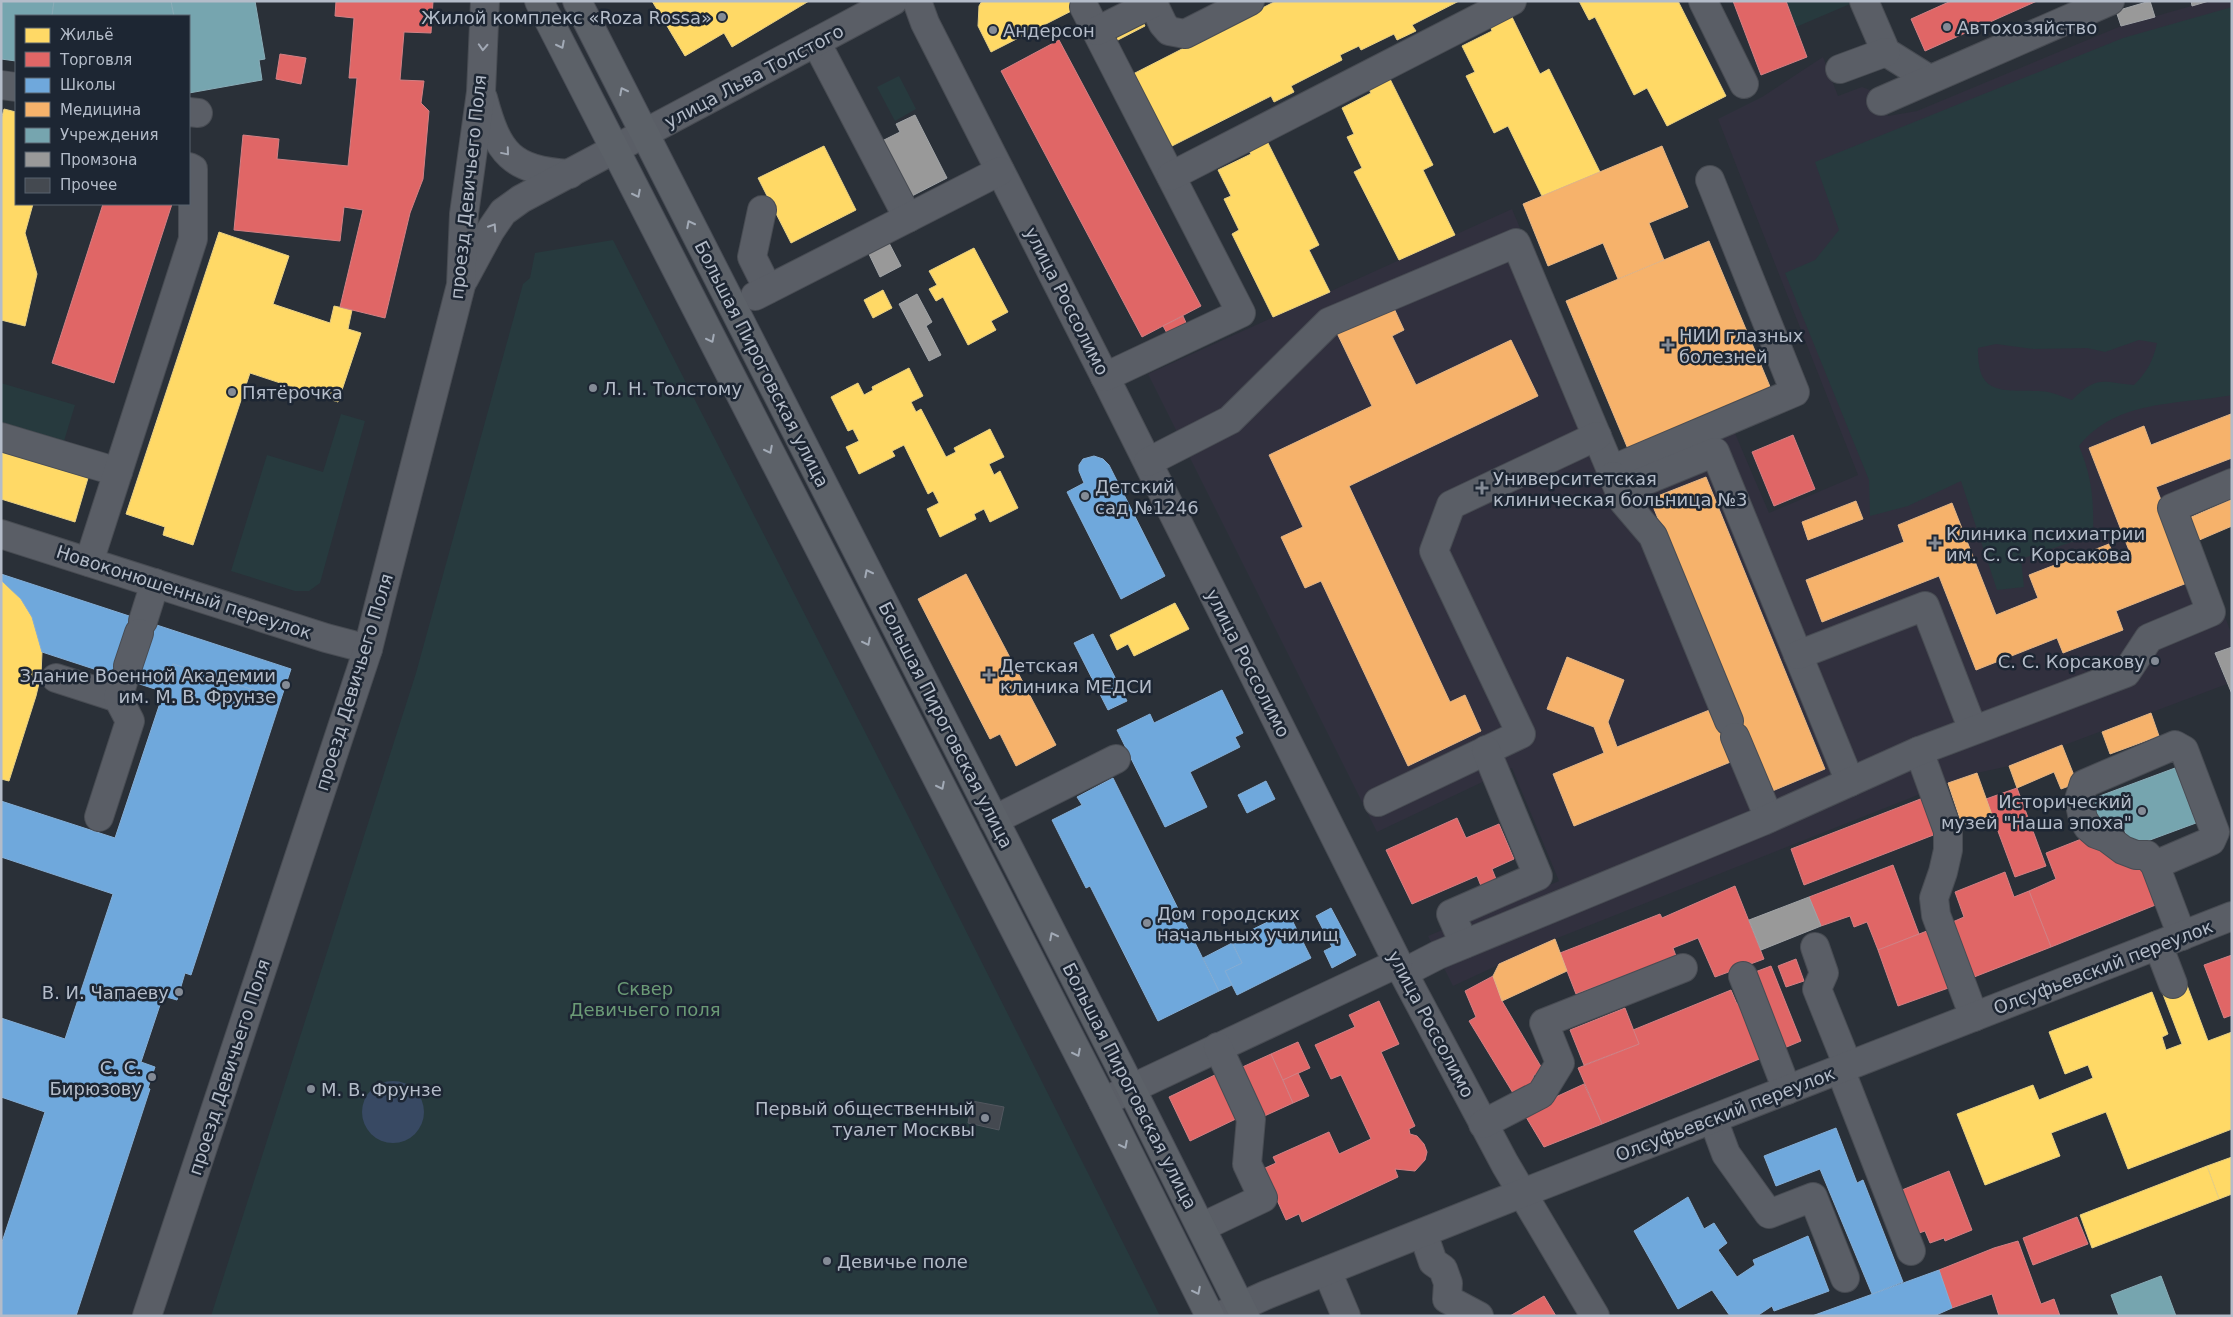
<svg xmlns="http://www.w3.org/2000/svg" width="2233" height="1317" font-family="'DejaVu Sans',sans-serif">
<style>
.medical{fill:#31303e}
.green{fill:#273a3e;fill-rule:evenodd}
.water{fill:#384963}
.homes{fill:#ffd966;stroke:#e8d084}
.shops{fill:#e06666;stroke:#d38084}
.schools{fill:#6fa8dc;stroke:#84aed6}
.health{fill:#f6b26b;stroke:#e2b587}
.public{fill:#76a5af;stroke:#89acb7}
.industry{fill:#999;stroke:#a1a4a7}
.building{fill:#444950;stroke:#52575f}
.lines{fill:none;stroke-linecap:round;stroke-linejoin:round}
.minor-casing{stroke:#484c53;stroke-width:30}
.major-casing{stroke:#484c55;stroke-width:30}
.minor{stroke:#5a5e66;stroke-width:28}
.major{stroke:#5c6168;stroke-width:28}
.oneway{stroke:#a2aab6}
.oneway2{stroke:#a2a9b5}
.poi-dot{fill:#848b96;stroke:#1d2633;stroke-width:2}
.labels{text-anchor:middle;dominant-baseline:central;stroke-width:5;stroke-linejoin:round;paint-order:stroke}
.poi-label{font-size:18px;fill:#b4bcc9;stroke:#1d2633;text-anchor:start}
.street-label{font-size:18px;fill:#b4bcc9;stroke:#1d2633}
.park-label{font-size:18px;fill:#6b9a76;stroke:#1d2633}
</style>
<rect width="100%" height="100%" fill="#2a3038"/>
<path class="medical" d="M2209,1h23v498l-45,20 45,116v12l-17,7 12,30 -218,82 -32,7 -29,10 -393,156 -102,47 -25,-50 131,-55 -47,-113 -135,64 -229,-458 364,-165 112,268 110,-46 35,82 89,-38 -140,-356 44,-22 61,-40 15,39 24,-9 16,6 10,23 29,-5 204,-85z"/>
<g class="green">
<path d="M1786,1h71l-61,26z"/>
<path d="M2232,7v388c-54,10 -115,4 -153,51 13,31 15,55 14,89l-72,24 3,28 -27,3 -36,-109 -53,25 -38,10 -1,-36 -84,-207 30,-13 24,-30 -24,-68 308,-124zM2139,340l18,3c-4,18 -10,29 -23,42 -33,-3 -36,-10 -62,15 -11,-4 -22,-9 -34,-9 -37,-1 -61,5 -60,-43l18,-4 37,5 54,-1 18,4z"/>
<path d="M899,76l17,33 -21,12 -18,-34z"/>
<path d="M613,240l291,568 256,508h-949l205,-643 107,-389 7,-6 5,-25z"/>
<path d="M1,383l74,22 -11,36 -63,-19z"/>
<path d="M341,414l24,7 -45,162 -11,8h-14l-64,-20 36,-116 56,17z"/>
</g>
<circle class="water" cx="393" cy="1112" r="31"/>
<g class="homes">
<path d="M652,1h157l-77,46 -8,-14 -39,23z"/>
<path d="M982,1h109l-100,51 -13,-26 1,-20z"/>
<path d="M1276,1h183l-47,24 4,6 -19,9 -3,-6 -33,16 -2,-4 -19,9 2,5 -51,26 3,6 -20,10 -3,-6 -101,51 -37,-73z"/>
<path d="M1579,1h99l48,95 -59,30 -20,-38 -13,7 -39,-78 -6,3z"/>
<path d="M1511,15l29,59 9,-5 51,103 -58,24 -34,-70 -14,7 -28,-57 9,-4 -13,-26 30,-15 -2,-6z"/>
<path d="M1142,20l3,6 -29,15 -3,-6z"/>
<path d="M1389,77l44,88 -10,5 32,65 -56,25 -45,-88 8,-4 -15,-31 7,-3 -12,-26 29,-15 -3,-5z"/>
<path d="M4,109l12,3v92h17l-8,29 12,41 -12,52 -24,-6v-200z"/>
<path d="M1266,139l53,106 -10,5 21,42 -57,25 -41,-83 7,-4 -15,-31 7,-3 -13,-26 33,-16 -4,-6z"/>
<path d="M824,146l32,64 -65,33 -33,-65z"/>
<path d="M219,232l70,24 -16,48 57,19 4,-17 18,4 -4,19 13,4 -23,69 -88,-29 -57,172 -30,-10 2,-8 -39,-13z"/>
<path d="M974,248l34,64 -17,9 5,9 -28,15 -25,-48 -7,4 -7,-12 8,-4 -8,-14z"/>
<path d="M883,290l9,18 -19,10 -9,-18z"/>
<path d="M909,368l14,28 -12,6 5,10 5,-3 25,48 10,-5 -2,-4 36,-19 14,28 -15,7 5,11 6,-4 18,37 -28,14 -6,-13 -10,5 2,5 -36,18 -13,-28 12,-6 -6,-12 -5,3 -24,-49 -12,6 3,5 -36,18 -13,-27 13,-6 -6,-12 -5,2 -17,-34 27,-14 6,12 9,-5 -1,-3z"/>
<path d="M1,452l87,26 -13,44 -74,-23z"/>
<path d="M1,580l20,19 11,18 10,35 -1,23 -5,21 -27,85 -8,-2z"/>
<path d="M1175,603l14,26 -55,27 -6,-12 -11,6 -7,-15z"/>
<path d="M2185,980l23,61 24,-9v97l-104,40 -22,-57 -55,21 9,23 -75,29 -28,-71 76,-29 6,15 54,-22 -5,-13 -23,9 -16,-42 103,-40 16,42 -6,3 4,13 16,-6 -21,-55z"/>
<path d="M2232,1157v37l-13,5 -12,-33z"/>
<path d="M2207,1166l12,33 -127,49 -12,-33z"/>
</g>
<g class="shops">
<path d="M336,1h97l-2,32 -27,-1 -4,48 24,1 -3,22 8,8 -6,68 -13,34 -25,105 -45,-11 23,-97 -19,-3 -4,34 -106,-11 9,-95 36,4 -2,20 71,7 9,-88h-8l5,-60 -19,-2z"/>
<path d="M1733,1h53l21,56 -46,18z"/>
<path d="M1951,1h86l-112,50 -14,-32z"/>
<path d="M1059,40l142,266 -59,31 -141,-266z"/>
<path d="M280,54l26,4 -5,26 -25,-5z"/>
<path d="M103,204h69l-58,179 -62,-20z"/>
<path d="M1183,316l4,9 -19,10 -5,-9z"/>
<path d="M1793,435l22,54 -41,17 -22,-54z"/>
<path d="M2017,788l29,78 -31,11 -29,-78z"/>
<path d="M1923,798l13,36 -132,51 -13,-36z"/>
<path d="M1457,818l9,20 33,-14 15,35 -22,10 4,10 -15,7 -4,-10 -65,28 -26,-54z"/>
<path d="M2089,836l6,12 10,-4 8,16 14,7 14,-7 17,44 -107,43 -22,-56 27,-12 -10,-26z"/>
<path d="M1893,865l26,69 -41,16 -11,-28 -13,5 -4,-11 -29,10 -12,-29z"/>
<path d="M2005,872l9,25 15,-6 22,56 -82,32 -21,-55 16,-7 -9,-25z"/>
<path d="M1735,886l29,73 -49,18 -17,-39 -25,10 3,8 -100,38 -16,-41 100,-39 2,4z"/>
<path d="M1932,929l22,57 -56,20 -20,-56z"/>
<path d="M2232,955v60l-8,3 -20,-53z"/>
<path d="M1796,959l8,22 -18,6 -8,-21z"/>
<path d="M1771,966l30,75 -24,10 -30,-76z"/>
<path d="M1493,976l9,25 41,69 -10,6 5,9 -22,13 -47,-77 7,-4 -11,-26z"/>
<path d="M1731,990l6,14 10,-4 22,55 -167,69 -24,-56 61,-24 -6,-14z"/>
<path d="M1379,1001l20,43 -18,8 34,74 -6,3 1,5 7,2 7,8 3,8 -2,8 -10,11 -20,-2 3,8 -96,45 -3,-8 -13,6 -23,-51 13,-6 -3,-6 56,-25 10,22 32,-15 -30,-64 -10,4 -16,-34 40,-18 -6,-12z"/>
<path d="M1625,1008l14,36 -55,21 -14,-35z"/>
<path d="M1298,1042l12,26 -27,12 -12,-26z"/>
<path d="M1271,1054l22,49 -33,15 -22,-49z"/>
<path d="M1219,1073l21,44 -50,24 -21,-44z"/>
<path d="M1298,1073l11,23 -16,7 -10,-23z"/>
<path d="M1584,1084l18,40 -58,23 -21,-35z"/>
<path d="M1949,1171l23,59 -27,11 -1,-3 -14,5 -5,-12 -6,2 -17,-43z"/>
<path d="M2077,1217l11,27 -55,21 -10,-27z"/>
<path d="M2018,1241l23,63 13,-5 6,17h-61l-7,-22 -40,14 -13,-38 55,-22z"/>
<path d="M1544,1296l12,20h-46z"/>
</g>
<g class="schools">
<path d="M1094,456l9,3 6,6 56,111 -44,23 -54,-107 17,-9 -5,-12v-6l4,-6z"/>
<path d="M1,574l290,95 -10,30 -108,-35 -9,28 -122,-40 -10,-35 -11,-18 -20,-19z"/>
<path d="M1093,634l34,67 -19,9 -34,-67z"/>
<path d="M173,664l108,35 -90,276 -6,-2 -8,27 -14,-4 -22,66 14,5 -7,21 2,1 -74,227h-75v-71l44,-133 -44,-15v-79l64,21 48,-145 -112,-37v-56l114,37z"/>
<path d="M1222,690l21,43 -8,4 5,10 -50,25 17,35 -42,20 -48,-97 33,-16 4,9z"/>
<path d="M1113,778l106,213 -61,30 -68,-135 -4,2 -34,-68 30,-15 -5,-8z"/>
<path d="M1266,781l9,18 -28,14 -9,-18z"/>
<path d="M1331,908l25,47 -24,13 -8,-17 8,-4 -16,-31z"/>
<path d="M1288,912l23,46 -74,37 -12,-24 17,-8 -11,-23z"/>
<path d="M1232,943l10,20 -17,8 7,14 -13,6 -16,-33z"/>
<path d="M1836,1128l21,55 6,-3 40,102 -31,12 -52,-125 -44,17 -12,-30z"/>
<path d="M1688,1197l16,32 10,-6 13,20 -9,7 19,27 18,-12 -2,-5 55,-24 21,55 -55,20 -2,-5 -15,10h-27l-18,-26 -34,19 -44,-78z"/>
<path d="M1939,1270l13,38 -18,8h-122z"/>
</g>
<g class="health">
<path d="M1662,146l26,61 -39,16 15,37 -46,19 -15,-36 -55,23 -25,-62z"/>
<path d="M1709,241l62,148 -143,60 -62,-148z"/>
<path d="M1392,304l12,26 -12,6 24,49 95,-45 27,56 -189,90 101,216 15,-7 16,36 -73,35 -87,-185 -16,7 -24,-51 22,-10 -34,-72 103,-49 -36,-75z"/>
<path d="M2231,414l1,44 -76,29 36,94 -76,30 7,19 -60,23 -6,-15 -81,32 -37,-94 -117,46 -16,-42 98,-38 -6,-17 54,-22 44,112 42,-17 -9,-23 80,-31 8,20 15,-6 -43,-110 55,-22 7,19z"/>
<path d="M1706,477l119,292 -55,23 -120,-293z"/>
<path d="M2232,499v27l-35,15 -10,-22z"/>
<path d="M1856,501l7,18 -55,21 -6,-18z"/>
<path d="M966,574l90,171 -40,21 -16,-32 -10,5 -72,-140z"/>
<path d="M1567,657l57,23 -16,42 9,25 95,-38 27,8 7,16 -13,28 -159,65 -21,-52 51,-21 -10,-26 -47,-18z"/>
<path d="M2151,713l8,23 -49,18 -8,-22z"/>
<path d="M2062,745l15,38 -16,6 -7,-17 -37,16 -8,-22z"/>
<path d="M1977,773l15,42 -30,10 -14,-42z"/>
<path d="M1555,939l12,32 -65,30 -9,-25 6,-12z"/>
</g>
<g class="public">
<path d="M1,1h53l-2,15h-36v45l-15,-2z"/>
<path d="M54,1h117l3,15h-122z"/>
<path d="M171,1h84l10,58 -6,1 3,20 -73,13v-77h-15z"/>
<path d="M2175,768l21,55 -65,24 -10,-26 -22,8 -10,-29z"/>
<path d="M2161,1276l15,40h-57l-8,-21z"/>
</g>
<g class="industry">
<path d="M2150,1l5,16 -34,9 -5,-15z"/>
<path d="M2191,1h18l-17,5z"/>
<path d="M915,115l32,63 -37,19 -28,-56 18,-9 -4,-8z"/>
<path d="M888,241l13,25 -21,11 -12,-25z"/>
<path d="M917,294l15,28 -6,4 15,29 -12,6 -30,-57z"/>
<path d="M2232,647v47l-17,-41z"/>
<path d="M1809,897l12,29 -60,24 -12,-30z"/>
</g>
<path class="building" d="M972,1101l32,6 -5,23 -31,-7z"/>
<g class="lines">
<defs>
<g id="minor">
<path d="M917,1l8,22 180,354 293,586 107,201 90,152"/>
<path d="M1152,1l11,23 6,7 16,3 65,-33"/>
<path d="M1703,1l41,83"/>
<path d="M1864,1l22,51 43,27"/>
<path d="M1084,7l157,306 -136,64"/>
<path d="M1097,31l56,-28"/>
<path d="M816,42l92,176"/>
<path d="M1840,69l46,-17"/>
<path d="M1,85l15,2"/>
<path d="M483,98c15,56 28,72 87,76"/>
<path d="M1881,101l229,-100"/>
<path d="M189,112l9,1"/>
<path d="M1171,176l341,-175"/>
<path d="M762,210l-10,47 16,32"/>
<path d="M464,279l26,-48 13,-19 18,-13 372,-198"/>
<path d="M755,296l245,-125"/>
<path d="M1,437l117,35"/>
<path d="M1148,462l82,-42 99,-98 187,-79 95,227 184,-78 -85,-212"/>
<path d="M1613,476l11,26 29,34 76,185"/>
<path d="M1620,491l95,-39 135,330"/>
<path d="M1,534l325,104 42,11"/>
<path d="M89,562l104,-323v-70l-4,-2"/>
<path d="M143,621l12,-38"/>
<path d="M1798,655l127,-49 48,124"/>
<path d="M128,666l11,-33"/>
<path d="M56,678l62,20"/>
<path d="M1735,737l34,81"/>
<path d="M1919,751l29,80v19l-5,22 -9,26 2,17 38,102"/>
<path d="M1378,802l143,-68 -87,-183 17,-46 146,-69"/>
<path d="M99,817l31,-96 -12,-23 6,-19"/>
<path d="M994,820l122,-61"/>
<path d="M2155,865l56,-24 4,-9 -31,-82 -9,-5 -91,39 -5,16 4,19 5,8 8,7 11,4 16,12 13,5h11l8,10 27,71"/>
<path d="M1464,944l-13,-30 87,-38 -52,-126"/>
<path d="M2158,945l15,39"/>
<path d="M1815,947l9,26 -7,16 31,77"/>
<path d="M1403,973l35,-18 325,-134 156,-70 207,-78 23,-35 62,-26 -39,-104 60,-25"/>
<path d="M1743,976l44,114"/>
<path d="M1840,1069l71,182"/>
<path d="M1103,1102l295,-139"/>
<path d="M1713,1119l13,35 43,60 44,-17 32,81"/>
<path d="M1483,1124l58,-30 19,-31 -16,-40 139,-55"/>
<path d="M1202,1227l61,-29 -16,-34 4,-45 -33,-72"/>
<path d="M1423,1233l10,29 10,7 5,14 -1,16 32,17"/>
<path d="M1327,1271l19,45"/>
<path d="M147,1316l221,-667 11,-44 82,-320 3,-71 17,-122 4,-91"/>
<path d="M1220,1316l46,-21 226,-90 740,-289"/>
</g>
<g id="major">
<path d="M539,1l564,1101 107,214"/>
<path d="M577,1l554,1087 114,228"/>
</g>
</defs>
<use href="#minor" class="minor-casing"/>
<use href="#major" class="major-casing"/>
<use href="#minor" class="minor"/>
<use href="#major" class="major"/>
</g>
<defs><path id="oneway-chevron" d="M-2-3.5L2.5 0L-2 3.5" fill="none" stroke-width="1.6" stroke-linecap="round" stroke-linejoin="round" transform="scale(1.25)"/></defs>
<g class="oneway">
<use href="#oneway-chevron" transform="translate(561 45) rotate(63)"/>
<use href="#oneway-chevron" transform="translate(623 91) rotate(-117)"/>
<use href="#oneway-chevron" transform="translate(637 194) rotate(63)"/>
<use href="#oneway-chevron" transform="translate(690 224) rotate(-117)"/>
<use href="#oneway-chevron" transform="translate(711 339) rotate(63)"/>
<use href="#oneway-chevron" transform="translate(769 450) rotate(63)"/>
<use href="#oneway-chevron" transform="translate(868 573) rotate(-117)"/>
<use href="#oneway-chevron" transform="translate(867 642) rotate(63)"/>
<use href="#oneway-chevron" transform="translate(941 786) rotate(63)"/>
<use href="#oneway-chevron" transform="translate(1053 936) rotate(-117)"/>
<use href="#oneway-chevron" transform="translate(1077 1053) rotate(63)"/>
<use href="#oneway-chevron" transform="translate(1124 1145) rotate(63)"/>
<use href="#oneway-chevron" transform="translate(1197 1291) rotate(63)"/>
</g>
<g class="oneway2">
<use href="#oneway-chevron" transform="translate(483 47) rotate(93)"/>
<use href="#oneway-chevron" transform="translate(506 152) rotate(50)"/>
<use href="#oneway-chevron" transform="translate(493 227) rotate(-57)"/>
</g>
<g class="poi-dot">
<circle cx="722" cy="17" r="5"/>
<circle cx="1947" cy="27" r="5"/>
<circle cx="993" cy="30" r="5"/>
<path d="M1665.5 337.5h5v5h5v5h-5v5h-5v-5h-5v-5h5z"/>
<circle cx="593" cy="388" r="5"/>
<circle cx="232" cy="392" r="5"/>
<path d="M1479.5 480.5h5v5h5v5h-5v5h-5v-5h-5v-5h5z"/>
<circle cx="1085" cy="496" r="5"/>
<path d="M1932.5 535.5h5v5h5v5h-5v5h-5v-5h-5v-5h5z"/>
<circle cx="2155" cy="661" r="5"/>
<path d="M986.5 667.5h5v5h5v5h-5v5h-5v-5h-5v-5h5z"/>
<circle cx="286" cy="685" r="5"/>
<circle cx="2142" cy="811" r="5"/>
<circle cx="1147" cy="923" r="5"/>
<circle cx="179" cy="992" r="5"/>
<circle cx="152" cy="1077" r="5"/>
<circle cx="311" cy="1089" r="5"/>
<circle cx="985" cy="1118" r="5"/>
<circle cx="827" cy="1261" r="5"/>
</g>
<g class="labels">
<g class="poi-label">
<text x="712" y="17" text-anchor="end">Жилой комплекс «Roza Rossa»</text>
<text x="1957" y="27">Автохозяйство</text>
<text x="1003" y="30">Андерсон</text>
<text x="1679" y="335">НИИ глазных<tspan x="1679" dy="21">болезней</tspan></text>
<text x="603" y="388">Л. Н. Толстому</text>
<text x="242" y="392">Пятёрочка</text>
<text x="1493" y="478">Университетская<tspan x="1493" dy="21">клиническая больница №3</tspan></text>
<text x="1095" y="486">Детский<tspan x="1095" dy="21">сад №1246</tspan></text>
<text x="1946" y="533">Клиника психиатрии<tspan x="1946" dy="21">им. С. С. Корсакова</tspan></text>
<text x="2145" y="661" text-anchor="end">С. С. Корсакову</text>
<text x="1000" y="665">Детская<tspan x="1000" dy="21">клиника МЕДСИ</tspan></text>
<text x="276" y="675" text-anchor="end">Здание Военной Академии<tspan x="276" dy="21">им. М. В. Фрунзе</tspan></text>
<text x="2132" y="801" text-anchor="end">Исторический<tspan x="2132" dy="21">музей "Наша эпоха"</tspan></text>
<text x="1157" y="913">Дом городских<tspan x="1157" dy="21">начальных училищ</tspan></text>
<text x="169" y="992" text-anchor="end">В. И. Чапаеву</text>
<text x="142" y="1067" text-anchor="end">С. С.<tspan x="142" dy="21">Бирюзову</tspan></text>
<text x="321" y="1089">М. В. Фрунзе</text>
<text x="975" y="1108" text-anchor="end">Первый общественный<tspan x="975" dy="21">туалет Москвы</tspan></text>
<text x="837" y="1261">Девичье поле</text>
</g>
<g class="street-label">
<text transform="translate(754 76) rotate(-28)">улица Льва Толстого</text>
<text transform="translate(468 187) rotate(-84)">проезд Девичьего Поля</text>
<text transform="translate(1067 301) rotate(63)">улица Россолимо</text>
<text transform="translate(762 364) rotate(63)">Большая Пироговская улица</text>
<text transform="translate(184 592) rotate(18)">Новоконюшенный переулок</text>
<text transform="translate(1248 663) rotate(63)">улица Россолимо</text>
<text transform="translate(354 682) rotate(-73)">проезд Девичьего Поля</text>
<text transform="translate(946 725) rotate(63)">Большая Пироговская улица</text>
<text transform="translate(2103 967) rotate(-21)">Олсуфьевский переулок</text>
<text transform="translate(1431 1024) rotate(62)">улица Россолимо</text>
<text transform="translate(229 1067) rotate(-72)">проезд Девичьего Поля</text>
<text transform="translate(1130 1086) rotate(63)">Большая Пироговская улица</text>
<text transform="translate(1725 1114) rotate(-21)">Олсуфьевский переулок</text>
</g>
<g class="park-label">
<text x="645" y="988">Сквер<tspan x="645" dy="21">Девичьего поля</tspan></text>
</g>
</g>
<rect width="2233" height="1317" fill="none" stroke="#b4bcc9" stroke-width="5"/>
<rect x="15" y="15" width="175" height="190" fill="#1d2633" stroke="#59626f"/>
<rect x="25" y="28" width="25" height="15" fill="#ffd966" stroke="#59626f"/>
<text x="60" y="40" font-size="15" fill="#b4bcc9">Жильё</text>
<rect x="25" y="52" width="25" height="15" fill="#e06666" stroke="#59626f"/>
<text x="60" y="65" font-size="15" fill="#b4bcc9">Торговля</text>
<rect x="25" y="78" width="25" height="15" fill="#6fa8dc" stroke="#59626f"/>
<text x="60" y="90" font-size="15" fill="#b4bcc9">Школы</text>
<rect x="25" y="102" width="25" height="15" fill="#f6b26b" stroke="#59626f"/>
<text x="60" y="115" font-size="15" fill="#b4bcc9">Медицина</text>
<rect x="25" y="128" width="25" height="15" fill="#76a5af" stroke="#59626f"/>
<text x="60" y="140" font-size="15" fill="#b4bcc9">Учреждения</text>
<rect x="25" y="152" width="25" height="15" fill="#999999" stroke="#59626f"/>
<text x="60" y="165" font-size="15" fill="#b4bcc9">Промзона</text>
<rect x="25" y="178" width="25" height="15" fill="#444950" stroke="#59626f"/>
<text x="60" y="190" font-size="15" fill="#b4bcc9">Прочее</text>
</svg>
